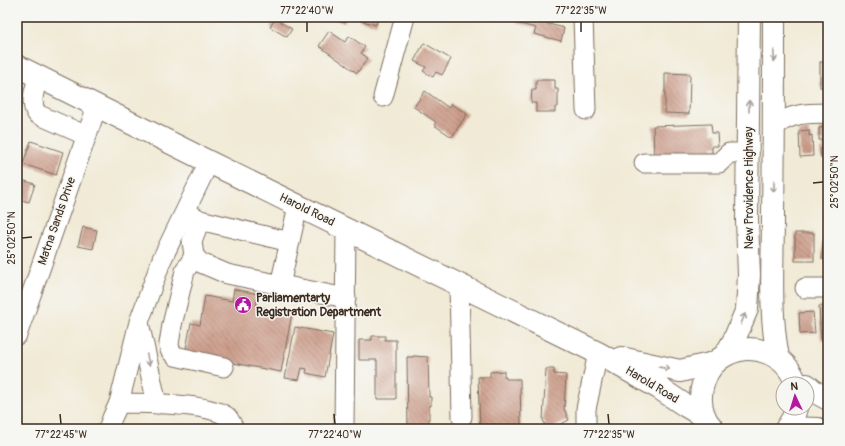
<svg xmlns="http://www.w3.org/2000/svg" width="845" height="446" font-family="Pangolin,sans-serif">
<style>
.building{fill:url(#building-back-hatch)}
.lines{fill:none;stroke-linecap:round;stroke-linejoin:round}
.minor-casing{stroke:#7b6d5e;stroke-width:21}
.major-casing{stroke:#7b6d5e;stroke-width:24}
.highway-casing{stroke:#7b6d5e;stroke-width:24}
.minor{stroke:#fff;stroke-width:19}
.major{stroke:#fff;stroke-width:22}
.highway{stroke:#fff;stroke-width:22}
.oneway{stroke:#a79f9a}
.ticks{fill:none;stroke:#3b2a1e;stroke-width:1.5}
.labels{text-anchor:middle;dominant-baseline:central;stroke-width:3;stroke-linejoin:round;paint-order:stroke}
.street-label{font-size:12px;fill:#3b2a1e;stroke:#f6f6f2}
.poi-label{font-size:12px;font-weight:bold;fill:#3b2a1e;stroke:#f6f6f2;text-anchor:start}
.neatline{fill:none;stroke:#3b2a1e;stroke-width:1.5}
.ticks-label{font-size:10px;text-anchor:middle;fill:#3b2a1e}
</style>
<defs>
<pattern id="building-back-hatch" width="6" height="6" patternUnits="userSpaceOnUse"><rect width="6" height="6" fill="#cb9a87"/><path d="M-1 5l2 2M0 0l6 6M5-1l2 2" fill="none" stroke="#a67e6e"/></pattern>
</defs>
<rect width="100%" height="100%" fill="#f6f6f2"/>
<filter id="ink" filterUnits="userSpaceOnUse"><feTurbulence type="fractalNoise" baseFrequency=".025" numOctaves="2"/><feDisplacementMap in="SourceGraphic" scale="8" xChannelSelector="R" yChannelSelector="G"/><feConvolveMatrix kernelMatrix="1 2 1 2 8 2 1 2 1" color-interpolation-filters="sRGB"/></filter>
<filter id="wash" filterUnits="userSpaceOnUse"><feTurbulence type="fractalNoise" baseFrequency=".012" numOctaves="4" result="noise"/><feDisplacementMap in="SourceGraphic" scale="16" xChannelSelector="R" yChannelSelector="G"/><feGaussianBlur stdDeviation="0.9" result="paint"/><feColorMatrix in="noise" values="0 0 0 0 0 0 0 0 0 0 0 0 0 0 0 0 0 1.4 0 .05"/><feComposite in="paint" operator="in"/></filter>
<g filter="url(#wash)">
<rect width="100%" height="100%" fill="#f1ead6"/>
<g id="blocks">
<g class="building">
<path d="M327,17h19l-1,6z"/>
<path d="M359,17h19l-2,8 -17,-5z"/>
<path d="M517,17h22l-1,4 26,7 -3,13 -27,-7 2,-6 -20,-5z"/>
<rect x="631" y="17" width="69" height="2"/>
<path d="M275,19l17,10 -5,8 -17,-10z"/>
<path d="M329,31l16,11 4,-6 16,11 -4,6 7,5 -11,15 -38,-27z"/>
<path d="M424,43l27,16 -9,16 -6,-3 -3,5 -10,-6 3,-4 -12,-6z"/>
<rect x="820" y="62" width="8" height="25"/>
<path d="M665,73l25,1 -1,40 -24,-1z"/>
<path d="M536,80h19v9h3v18h-3v5h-19v-9h-5l1,-13h4z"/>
<path d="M425,91l24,17 2,-4 16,10 -15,23 -18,-12 2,-3 -22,-15z"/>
<path d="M711,124l1,9h5l1,13h-6v7l-58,2 -1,-29z"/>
<path d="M828,127v31h-7l-1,-9h3v-9h-4v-12z"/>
<path d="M809,130v6l3,-1 1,21 -13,1 -1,-26z"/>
<path d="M31,141l32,11 -7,23 -33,-11z"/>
<path d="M21,180l14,4 -6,18 -12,-3v-7z"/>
<path d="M83,227l14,3 -4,19 -15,-3z"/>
<rect x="795" y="233" width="19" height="28"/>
<path d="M823,241h5v18h-6z"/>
<path d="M234,289l24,5 -2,12 36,7 -11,59 -96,-18 6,-31 9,2 5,-29 27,5z"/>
<path d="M819,306h9v34l-7,1z"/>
<path d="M813,312l2,21 -15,1 -1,-21z"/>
<path d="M295,327l38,7 -8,43 -19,-4 1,-4 -5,-1 -3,12 -14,-2z"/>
<path d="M372,336h13v4h11v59h-19v-39h-18v-20h13z"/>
<path d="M413,356l15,1 1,40h2v9h-2v23h-21l-1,-72h6z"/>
<path d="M546,369h8v5l12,1 -2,34 5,11 -18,9h-4l-4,-9z"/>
<path d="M504,371v6h2v2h14l1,48h-13v2h-28l-2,-52h12v-5z"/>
</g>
</g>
</g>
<g filter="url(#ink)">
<use href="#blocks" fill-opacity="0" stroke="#7b6d5e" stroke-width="1"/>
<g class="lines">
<defs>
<g id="minor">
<path d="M583,17l3,93"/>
<path d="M38,77c-3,13 -9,25 -1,37l50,22"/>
<path d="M383,97l22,-80"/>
<path d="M774,127c17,-14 33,-14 54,-14"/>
<path d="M644,163h75l10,-10h20"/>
<path d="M188,213l12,7 90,22"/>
<path d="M200,220l-8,21 2,15 7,7 26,11 119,24"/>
<path d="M194,256l-9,15 -13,54 -3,19 1,6 5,6 49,11"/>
<path d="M280,285l18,-79"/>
<path d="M459,285l3,132"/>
<path d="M805,288h23"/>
<path d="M140,327l17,77"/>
<path d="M17,335l80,-229"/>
<path d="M119,403l20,-81 23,-63 47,-97"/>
<path d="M108,429l4,-11 7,-15c24,0 89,0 107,13 4,3 6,9 8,13"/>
<path d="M344,429l2,-200"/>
<path d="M586,429v-20l12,-56"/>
</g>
<g id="major">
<path d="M17,66l192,96 389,191 61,35 27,18 19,11"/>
<path d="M621,358l59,13 34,-8"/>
</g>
<g id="highway">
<path d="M774,17c0,66 0,132 -1,198 0,47 -4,96 5,142"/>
<path d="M726,354l8,-14 13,-31 2,-34 -2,-55 2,-203"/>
<path d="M807,385l8,7 13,7"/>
<path d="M788,428l30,1"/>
<path d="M713,429c-3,-4 -7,-8 -9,-13 -8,-22 0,-50 22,-61 27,-15 62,0 70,29"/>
<path d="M786,429l7,-11 3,-10"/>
</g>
</defs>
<use href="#minor" class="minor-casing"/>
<use href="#major" class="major-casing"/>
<use href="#highway" class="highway-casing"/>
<use href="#minor" class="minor"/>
<use href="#major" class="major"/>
<use href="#highway" class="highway"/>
</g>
<defs><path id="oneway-shaft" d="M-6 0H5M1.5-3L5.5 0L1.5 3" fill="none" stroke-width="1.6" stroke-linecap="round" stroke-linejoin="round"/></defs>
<g class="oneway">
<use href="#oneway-shaft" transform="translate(774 56) rotate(89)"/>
<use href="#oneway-shaft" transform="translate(749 106) rotate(-90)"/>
<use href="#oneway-shaft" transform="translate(774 186) rotate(91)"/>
<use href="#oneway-shaft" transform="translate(743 319) rotate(-69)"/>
<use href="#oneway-shaft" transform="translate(148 360) rotate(78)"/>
<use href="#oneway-shaft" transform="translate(664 368) rotate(11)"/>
</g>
</g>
<path class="ticks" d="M307,22v10M581,22v10M813,183l10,-1M22,238l10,-1M60,414l1,10M334,414l1,10M608,414l1,10"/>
<defs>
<symbol id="civic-disc" viewBox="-11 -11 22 22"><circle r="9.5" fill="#b5179e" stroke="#f6f6f2"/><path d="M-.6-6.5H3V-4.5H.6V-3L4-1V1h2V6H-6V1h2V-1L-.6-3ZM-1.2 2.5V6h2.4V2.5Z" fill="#fff"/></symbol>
</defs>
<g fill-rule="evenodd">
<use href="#civic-disc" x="233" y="295" width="20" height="20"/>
</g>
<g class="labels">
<g class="street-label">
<text transform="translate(749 188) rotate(-90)">New Providence Highway</text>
<text transform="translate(307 210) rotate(26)">Harold Road</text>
<text transform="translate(57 221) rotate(-71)">Matna Sands Drive</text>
<text transform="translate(652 385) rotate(31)">Harold Road</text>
</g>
<g class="poi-label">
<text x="256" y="298">Parliamentarty<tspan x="256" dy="14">Registration Department</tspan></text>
</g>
</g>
<rect width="845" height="446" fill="none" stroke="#f6f6f2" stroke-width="44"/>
<g transform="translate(795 396) rotate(356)"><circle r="19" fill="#f6f6f2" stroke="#aba49d"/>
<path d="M0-3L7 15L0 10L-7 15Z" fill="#b5179e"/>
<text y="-6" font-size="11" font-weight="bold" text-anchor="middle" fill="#3b2a1e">N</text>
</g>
<rect x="22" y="22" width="801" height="402" class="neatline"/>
<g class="ticks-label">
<text x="307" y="14">77°22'40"W</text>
<text x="581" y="14">77°22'35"W</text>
<text transform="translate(834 182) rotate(-90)" y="4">25°02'50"N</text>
<text transform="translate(11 238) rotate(-90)" y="4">25°02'50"N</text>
<text x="61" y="438">77°22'45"W</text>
<text x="335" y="438">77°22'40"W</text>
<text x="609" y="438">77°22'35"W</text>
</g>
</svg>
